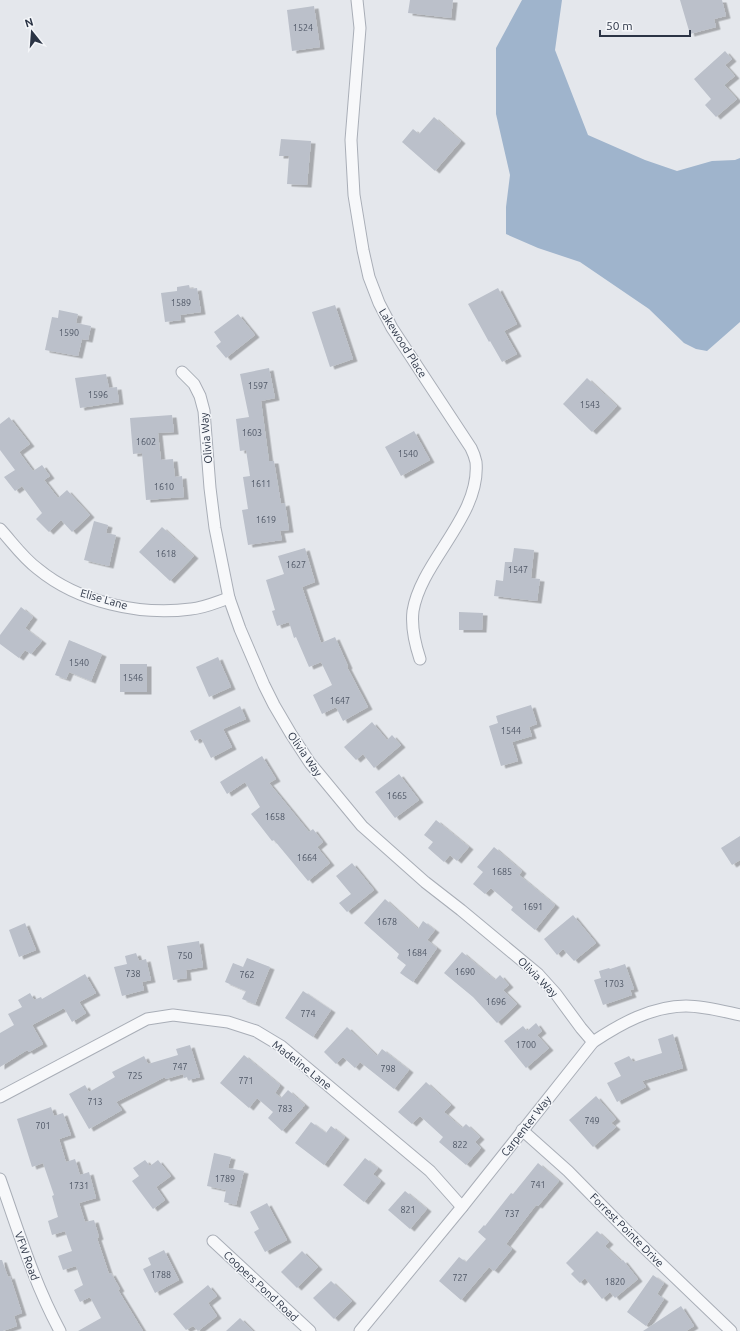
<svg xmlns="http://www.w3.org/2000/svg" width="740" height="1331" font-family="Ubuntu,sans-serif">
<style>
.water{fill:#9fb4cc}
.building{fill:#bbc0ca;filter:url(#shadow)}
.lines{fill:none;stroke-linecap:round;stroke-linejoin:round}
.minor-casing{stroke:#a9aeb7;stroke-width:13}
.minor{stroke:#f7f8fa;stroke-width:11}
.labels{text-anchor:middle;dominant-baseline:central;stroke-width:3;stroke-linejoin:round;paint-order:stroke}
.number-label{font-size:9px;fill:#4f5766}
.street-label{font-size:11px;fill:#2b3445;stroke:#f4f6f9}
</style>
<defs>
<filter id="shadow"><feDropShadow dx="4.5" dy="2.5" stdDeviation="0" flood-color="#0004"/></filter>
</defs>
<rect width="100%" height="100%" fill="#e4e7ec"/>
<path class="water" d="M522,0h40l-7,50 33,85 57,25 32,11 35,-10 23,-1 5,-2v164l-33,29 -11,-2 -12,-6 -35,-34 -69,-47 -42,-14 -32,-14v-27l4,-32 -14,-61v-66z"/>
<g class="building">
<path d="M410,0h43l-2,18 -43,-5z"/>
<path d="M680,0h42l4,16 -12,3 2,8 -26,7z"/>
<path d="M314,6l6,41 -28,4 -5,-41z"/>
<path d="M725,51l7,8 -7,6 10,11 -11,9 13,14 -21,18 -11,-12 6,-6 -17,-20z"/>
<path d="M434,117l27,24 -26,30 -33,-29 11,-13 6,5z"/>
<path d="M281,139l30,2 -4,44 -20,-1 2,-28h-10z"/>
<path d="M189,285l1,4 7,-1 4,24 -21,3 1,5 -16,2 -4,-29 16,-2v-4z"/>
<path d="M498,288l19,36 -13,7 13,23 -15,8 -12,-21 -1,1 -21,-38z"/>
<path d="M335,305l18,54 -23,8 -18,-55z"/>
<path d="M59,310l19,4 -2,9 15,3 -3,14 -6,-1 -4,17 -33,-6 7,-33 6,1z"/>
<path d="M238,314l17,21 -29,23 -10,-12 5,-4 -7,-10z"/>
<path d="M269,368l6,30 -14,3 8,60h5l7,43 4,-1 4,27 -9,1 2,9 -34,5 -6,-35 6,-1 -5,-32 7,-1 -4,-26 -6,1 -4,-32 13,-2 -9,-43z"/>
<path d="M106,374l3,14 8,-1 2,15 -39,6 -5,-30z"/>
<path d="M587,378l30,28 -25,26 -29,-28z"/>
<path d="M172,415l2,17 -16,1 3,27 12,-1 2,18 7,-1 2,21 -38,3 -4,-47 -9,1 -3,-36z"/>
<path d="M9,417l21,27 -11,8 14,19 9,-6 8,11 -6,4 14,18 9,-8 23,25 -18,17 -11,-12 -12,12 -13,-13 6,-6 -20,-27 -7,5 -11,-14 11,-7 -15,-20v-26z"/>
<path d="M414,431l16,29 -29,16 -16,-29z"/>
<path d="M94,521l14,4 -2,8 10,2 -7,31 -25,-6z"/>
<path d="M162,527l32,29 -24,25 -31,-29z"/>
<path d="M305,548l10,34 -13,5 19,56 14,-6 13,29 -1,1 21,40 -25,14 -7,-14 -14,7 -9,-19 19,-10 -11,-23 -12,5 -13,-30 -2,1 -5,-16 -12,4 -5,-15 3,-1 -9,-30 18,-6 -6,-18z"/>
<path d="M514,548l20,2 -3,28 9,1 -3,22 -43,-5 2,-16 7,1 2,-19h7z"/>
<path d="M21,607l12,10 -8,11 17,13 -11,13 -6,-4 -6,8 -19,-14v-9z"/>
<path d="M459,612l24,1 -1,17h-23z"/>
<path d="M69,640l33,14 -11,27 -22,-9 -3,7 -11,-4z"/>
<path d="M218,657l13,30 -22,10 -13,-30z"/>
<rect x="120" y="664" width="27" height="28"/>
<path d="M531,705l6,19 -8,3 3,9 -20,6 6,19 -17,5 -12,-40 9,-3 -2,-7z"/>
<path d="M240,706l6,13 -23,10 9,18 -21,11 -10,-20 -6,3 -5,-10z"/>
<path d="M372,722l15,18 5,-5 9,10 -27,23 -11,-14 -7,6 -12,-13z"/>
<path d="M262,756l14,23 -7,4 40,49 4,-3 10,13 -6,5 13,16 -22,18 -34,-41 -2,1 -21,-27 9,-7 -15,-25 -18,12 -7,-12z"/>
<path d="M399,774l20,26 -24,18 -20,-26z"/>
<path d="M436,820l33,27 -12,14 -7,-6 -6,7 -16,-14 5,-6 -9,-7z"/>
<path d="M740,836v24l-8,5 -11,-17z"/>
<path d="M494,847l28,24 -3,4 36,30 -20,25 -24,-20 2,-3 -22,-19 -6,6 -12,-10 10,-12 -6,-5z"/>
<path d="M352,863l22,27 -27,22 -8,-9 12,-9 -15,-18z"/>
<path d="M385,899l33,30 5,-8 12,9 -8,10 10,8 -24,34 -13,-9 6,-8 -9,-7 2,-4 -35,-31z"/>
<path d="M573,915l23,28 -22,18 -11,-12 -6,6 -13,-16z"/>
<path d="M25,923l11,27 -17,7 -10,-27z"/>
<path d="M199,941l4,26 -17,3 1,8 -14,2 -6,-34z"/>
<path d="M462,952l33,28 5,-5 9,10 -6,5 14,14 -20,19 -24,-26 -29,-24z"/>
<path d="M136,953l3,8 7,-2 5,21 -9,2 2,8 -22,6 -8,-29 13,-3 -2,-8z"/>
<path d="M247,958l23,9 -15,37 -13,-5 4,-8 -21,-9 8,-19 10,4z"/>
<path d="M625,964l9,25 -4,1 2,5 -29,10 -9,-25 7,-2 -2,-7 10,-3 1,1z"/>
<path d="M85,974l11,19 -17,9 7,11 -14,9 -8,-14 -32,17 11,19 -14,8 -2,-2 -27,17v-34l14,-8 -6,-11 14,-7 -4,-7 12,-7 4,7 7,-3 1,2z"/>
<path d="M303,991l28,19 -18,27 -28,-19z"/>
<path d="M536,1023l6,8 -5,4 12,13 -23,20 -22,-27 19,-15 4,5z"/>
<path d="M347,1027l30,29 5,-7 27,21 -15,19 -34,-27 -5,6 -12,-11 -7,7 -12,-12z"/>
<path d="M673,1034l10,34 -41,13 4,6 -29,15 -10,-19 14,-7 -7,-13 15,-7 4,6 29,-9 -4,-14z"/>
<path d="M190,1045l10,32 -12,3 -1,-3 -3,1 -1,-4 -17,5 -1,-2 -49,25 6,8 -33,19 -20,-35 16,-9 4,7 26,-15 -3,-5 32,-16 4,8 30,-9 -2,-6z"/>
<path d="M244,1055l36,30 -5,8 6,5 7,-8 17,15 -23,26 -14,-13 5,-6 -16,-14 -8,10 -29,-25z"/>
<path d="M426,1082l25,23 -7,7 18,16 4,-4 14,13 -5,5 6,6 -15,17 -27,-23 4,-5 -23,-21 -8,8 -14,-12z"/>
<path d="M596,1096l20,23 -5,4 5,4 -23,20 -24,-27z"/>
<path d="M51,1107l3,9 9,-3 8,22 -12,4 7,23 9,-3 5,16 9,-3 7,26 -17,5 6,19 9,-2 5,17 -2,1 12,36 2,-1 9,16 -2,1 25,41h-65l23,-13 -11,-21 -10,5 -6,-12 9,-5 -7,-19 -13,4 -5,-14 14,-5 -7,-20 -13,4 -4,-14 10,-4 -6,-21 2,-1 -11,-32 -11,4 -15,-48z"/>
<path d="M311,1122l15,11 5,-7 14,11 -21,28 -29,-22z"/>
<path d="M214,1153l17,4 -3,11 16,3 -8,34 -12,-3 2,-12 -19,-4z"/>
<path d="M365,1158l13,10 -5,6 8,7 -17,21 -21,-17z"/>
<path d="M145,1160l5,6 8,-6 13,16 -15,11 9,13 -12,9 -21,-28 7,-5 -6,-8z"/>
<path d="M538,1163l21,18 -21,25 -2,-1 -30,39 6,5 -18,22 -5,-4 -28,33 -22,-19 20,-24 7,5 20,-23 -8,-7 6,-7 1,1 26,-33 2,1z"/>
<path d="M405,1191l22,18 -17,20 -22,-19z"/>
<path d="M267,1203l20,37 -22,12 -11,-20 5,-3 -9,-17z"/>
<path d="M597,1231l12,11 -4,4 16,15 2,-1 15,19 -23,19 -5,-6 -8,7 -17,-21 -5,5 -9,-9 3,-3 -8,-8z"/>
<path d="M164,1250l15,30 -24,13 -12,-24 8,-4 -3,-7z"/>
<path d="M302,1251l16,16 -21,21 -16,-16z"/>
<path d="M0,1260h2l6,17 2,-1 12,37 -8,3 3,10 -14,5h-3z"/>
<path d="M653,1275l11,8 -7,11 7,5 -18,27 -19,-14z"/>
<path d="M331,1281l21,20 -18,18 -21,-21z"/>
<path d="M208,1285l9,11 -9,7 9,13 -19,15 -5,-5 -7,4 -13,-16z"/>
<path d="M681,1306l13,20 -8,5h-43z"/>
<path d="M240,1318l13,13h-27z"/>
</g>
<g class="lines">
<defs>
<g id="minor">
<path d="M357,0l3,28 -9,112 3,55 9,55 6,27 10,26 13,25 79,120c2,4 4,9 5,14 5,54 -55,99 -63,149 -2,17 2,33 7,48"/>
<path d="M182,372l12,12 6,12 4,15 6,77 5,40 14,70 11,31 24,56 10,20 17,29 19,29 52,63 63,56 36,28 77,64 18,20 25,34 12,14"/>
<path d="M0,529c12,13 23,29 38,40 40,33 102,47 153,40 13,-1 26,-7 38,-11"/>
<path d="M0,1097l147,-78 26,-4 55,7 28,9 25,15 149,125 32,36"/>
<path d="M522,1130l46,41 63,64 100,96"/>
<path d="M0,1179c18,51 34,104 60,152"/>
<path d="M213,1241l97,90"/>
<path d="M360,1331l102,-124 131,-165c27,-18 59,-36 93,-36 18,0 36,5 54,9"/>
</g>
</defs>
<use href="#minor" class="minor-casing"/>
<use href="#minor" class="minor"/>
</g>
<g class="labels">
<g class="number-label">
<text x="303" y="28">1524</text>
<text x="181" y="303">1589</text>
<text x="69" y="333">1590</text>
<text x="258" y="386">1597</text>
<text x="98" y="395">1596</text>
<text x="590" y="405">1543</text>
<text x="252" y="433">1603</text>
<text x="146" y="442">1602</text>
<text x="408" y="454">1540</text>
<text x="261" y="484">1611</text>
<text x="164" y="487">1610</text>
<text x="266" y="520">1619</text>
<text x="166" y="554">1618</text>
<text x="296" y="565">1627</text>
<text x="518" y="570">1547</text>
<text x="79" y="663">1540</text>
<text x="133" y="678">1546</text>
<text x="340" y="701">1647</text>
<text x="511" y="731">1544</text>
<text x="397" y="796">1665</text>
<text x="275" y="817">1658</text>
<text x="307" y="858">1664</text>
<text x="502" y="872">1685</text>
<text x="533" y="907">1691</text>
<text x="387" y="922">1678</text>
<text x="417" y="953">1684</text>
<text x="185" y="956">750</text>
<text x="465" y="972">1690</text>
<text x="133" y="974">738</text>
<text x="247" y="975">762</text>
<text x="614" y="984">1703</text>
<text x="496" y="1002">1696</text>
<text x="308" y="1014">774</text>
<text x="526" y="1045">1700</text>
<text x="180" y="1067">747</text>
<text x="388" y="1069">798</text>
<text x="135" y="1076">725</text>
<text x="246" y="1081">771</text>
<text x="95" y="1102">713</text>
<text x="285" y="1109">783</text>
<text x="592" y="1121">749</text>
<text x="43" y="1126">701</text>
<text x="460" y="1145">822</text>
<text x="225" y="1179">1789</text>
<text x="538" y="1185">741</text>
<text x="79" y="1186">1731</text>
<text x="408" y="1210">821</text>
<text x="512" y="1214">737</text>
<text x="161" y="1275">1788</text>
<text x="460" y="1278">727</text>
<text x="615" y="1282">1820</text>
</g>
<g class="street-label">
<text transform="translate(403 343) rotate(58)">Lakewood Place</text>
<text transform="translate(206 438) rotate(-95)">Olivia Way</text>
<text transform="translate(104 599) rotate(16)">Elise Lane</text>
<text transform="translate(305 754) rotate(55)">Olivia Way</text>
<text transform="translate(538 977) rotate(45)">Olivia Way</text>
<text transform="translate(302 1065) rotate(38)">Madeline Lane</text>
<text transform="translate(526 1126) rotate(-52)">Carpenter Way</text>
<text transform="translate(627 1230) rotate(45)">Forrest Pointe Drive</text>
<text transform="translate(27 1256) rotate(70)">VFW Road</text>
<text transform="translate(261 1286) rotate(43)">Coopers Pond Road</text>
</g>
</g>
<g transform="translate(32 32) rotate(343)" stroke="#f4f6f9" stroke-width="3" paint-order="stroke">
<path d="M0-3L7 15L0 10L-7 15Z" fill="#2b3445"/>
<text y="-6" font-size="11" font-weight="bold" text-anchor="middle" fill="#2b3445">N</text>
</g>
<path d="M600 30v6h90v-6" fill="none" stroke="#2b3445" stroke-width="2"/>
<text x="606" y="30" font-size="12" fill="#2b3445" stroke="#f4f6f9" stroke-width="3" paint-order="stroke">50 m</text>
</svg>
